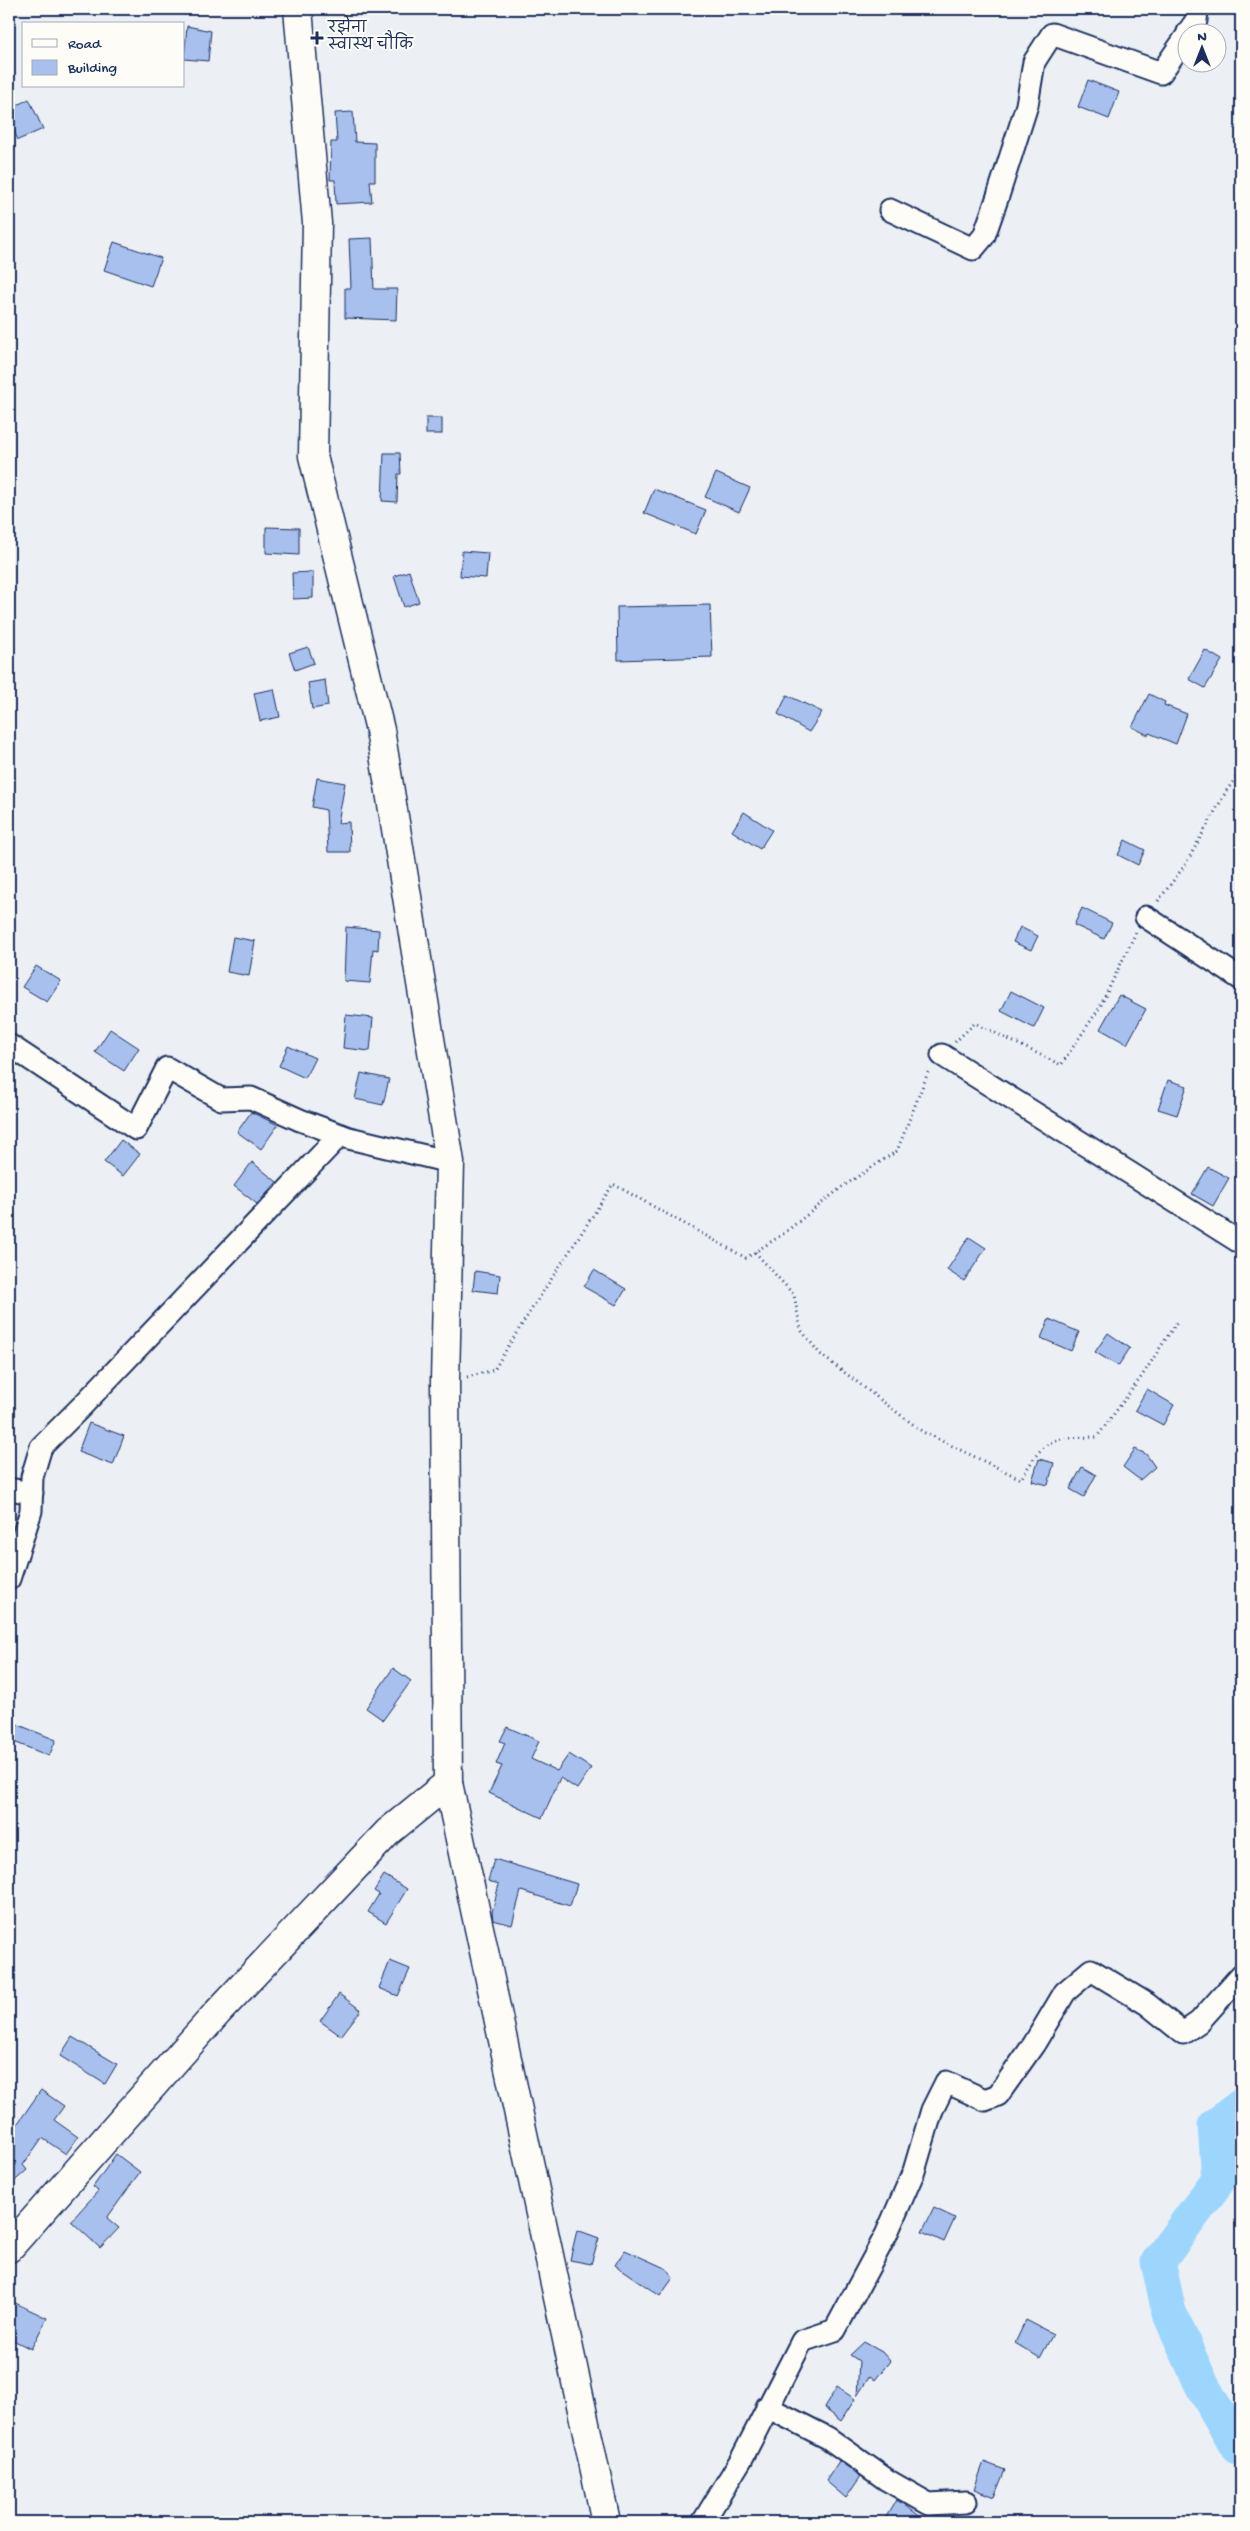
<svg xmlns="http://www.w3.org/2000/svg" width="1250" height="2531" font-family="'Gochi Hand','Playpen Sans Deva',sans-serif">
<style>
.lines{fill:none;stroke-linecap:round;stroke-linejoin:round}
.river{stroke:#9dd6fd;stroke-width:35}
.building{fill:#a7c0ed;stroke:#1b2f5e}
.street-casing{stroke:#1b2f5e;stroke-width:25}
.secondary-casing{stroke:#1b2f5e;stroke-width:31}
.path{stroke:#1b2f5e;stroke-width:3;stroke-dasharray:1 4;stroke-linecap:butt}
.street{stroke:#fdfcf7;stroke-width:21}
.secondary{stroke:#fdfcf7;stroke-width:28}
.poi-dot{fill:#1b2f5e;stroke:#fdfcf7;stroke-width:2}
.labels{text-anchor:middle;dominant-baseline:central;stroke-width:4;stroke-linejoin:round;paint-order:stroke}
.poi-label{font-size:15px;fill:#1b2f5e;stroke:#fdfcf7;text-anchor:start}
</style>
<rect width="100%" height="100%" fill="#ecf0f5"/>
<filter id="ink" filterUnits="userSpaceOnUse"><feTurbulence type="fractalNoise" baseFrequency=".02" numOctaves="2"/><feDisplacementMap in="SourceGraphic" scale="10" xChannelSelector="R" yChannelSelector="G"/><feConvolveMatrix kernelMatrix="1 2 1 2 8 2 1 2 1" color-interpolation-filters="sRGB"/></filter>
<g filter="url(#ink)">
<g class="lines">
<path class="river" d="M1241,2106l-26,20 4,53 -61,83 11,50 33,73 35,62 4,1"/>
</g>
<g class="building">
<path d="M187,26l24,5 -3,30 -24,-2z"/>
<path d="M1088,80l31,12 -10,27 -31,-12z"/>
<path d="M29,99l14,30 -25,11 -9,-20v-11z"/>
<path d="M353,112l2,30 20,1v38h-5l2,21 -36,2 -1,-24h-5l1,-38h6l-2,-29z"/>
<path d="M372,238l2,51h23l-1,31 -51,-2v-30h6l-2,-49z"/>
<path d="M114,242l47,16 -10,28 -47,-16z"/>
<rect x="426" y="418" width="16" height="16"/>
<path d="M384,453h16l1,21h-3l-1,28 -15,-1z"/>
<path d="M716,473l34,15 -11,24 -34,-15z"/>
<path d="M654,489l52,21 -10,24 -52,-21z"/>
<path d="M266,527l33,1v27l-33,-2z"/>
<path d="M462,551l26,2 -2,25 -26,-2z"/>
<path d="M409,571l10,31 -15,5 -10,-31z"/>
<path d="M313,572v26l-20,1 -1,-26z"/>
<path d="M710,605l2,52 -94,3 -1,-53z"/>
<path d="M308,647l6,16 -19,7 -6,-17z"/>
<path d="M1205,650l17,10 -17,28 -16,-9z"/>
<path d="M325,680l3,26 -16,3 -4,-26z"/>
<path d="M274,689l6,28 -20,4 -6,-28z"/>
<path d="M1149,694l16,8 -1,3 23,9 -11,30 -27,-11 -1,2 -16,-8z"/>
<path d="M787,695l35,17 -13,20 -31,-18z"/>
<path d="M317,778l28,5 -7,40 11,-1 1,30h-22l-2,-42 -14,-3z"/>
<path d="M744,812l28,18 -12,19 -28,-18z"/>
<path d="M1125,840l20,10 -7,15 -20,-10z"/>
<path d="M1082,908l30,15 -8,16 -30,-14z"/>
<path d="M346,927l33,3 -1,20 -5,-1 -3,34 -26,-2z"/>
<path d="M1020,927l18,9 -7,14 -18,-8z"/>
<path d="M233,937l22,4 -6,35 -22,-4z"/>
<path d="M36,966l25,15 -14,21 -25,-15z"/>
<path d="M1011,991l33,17 -10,20 -33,-17z"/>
<path d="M1119,995l27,14 -19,35 -27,-15z"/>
<path d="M346,1015l27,3 -3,33 -27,-3z"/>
<path d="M110,1029l29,19 -15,23 -29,-19z"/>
<path d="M288,1046l27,12 -10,20 -26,-12z"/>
<path d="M361,1073l28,6 -6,26 -28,-6z"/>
<path d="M1168,1080l19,6 -10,29 -19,-6z"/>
<path d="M251,1112l27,13 -17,24 -24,-17z"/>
<path d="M121,1140l19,14 -17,22 -19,-14z"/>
<path d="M252,1162l25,20 -20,22 -23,-18z"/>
<path d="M1208,1167l21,11 -16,28 -21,-12z"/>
<path d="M969,1237l17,11 -22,33 -17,-11z"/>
<path d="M594,1270l32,19 -10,16 -32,-18z"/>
<path d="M475,1271l25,4 -2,18 -25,-3z"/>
<path d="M1049,1319l30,13 -8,19 -30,-13z"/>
<path d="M1108,1333l22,15 -12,18 -23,-14z"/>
<path d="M1147,1389l27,16 -11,20 -28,-15z"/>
<path d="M89,1423l35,13 -11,29 -35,-13z"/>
<path d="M1135,1449l11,5 9,13 -15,13 -17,-13z"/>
<path d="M1039,1459l15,4 -6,22 -16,-4z"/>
<path d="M1082,1467l14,8 -12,22 -14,-8z"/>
<path d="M393,1668l18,13 -28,39 -17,-12z"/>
<path d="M9,1721l47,19 -7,16 -40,-16z"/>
<path d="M507,1727l32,14 -8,18 26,12 12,-17 22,14 -14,21 -17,-11 -18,40 -53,-25 13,-27 -6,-2 9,-21 -5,-2z"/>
<path d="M494,1859l83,25 -7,22 -49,-15 -9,34 -19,-5 -1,-8 7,-28 -11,-3z"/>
<path d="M384,1875l23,14 -21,34 -18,-11 11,-18 -5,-3z"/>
<path d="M390,1961l20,8 -12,27 -19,-8z"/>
<path d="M339,1994l22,16 -20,26 -21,-15z"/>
<path d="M72,2037l45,27 -12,20 -45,-28z"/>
<path d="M41,2090l23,16 -10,14 24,17 -12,17 -24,-16 -19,27 4,5 -18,16v-50z"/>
<path d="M116,2154l24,18 -33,46 12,10 -19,20 -29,-27 27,-30 -5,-4z"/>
<path d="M934,2208l21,10 -11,24 -22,-10z"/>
<path d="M577,2230l22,8 -8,26 -21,-4z"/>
<path d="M625,2250l42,19 6,9 -13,18 -45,-31z"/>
<path d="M9,2300l38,18 -16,31 -22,-11z"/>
<path d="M1026,2320l27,14 -13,24 -25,-15z"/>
<path d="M864,2342l18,10 8,9 -15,19 -5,-4 -13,20 2,-35 -9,-6z"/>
<path d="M837,2387l18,12 -14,22 -17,-13z"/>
<path d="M839,2461l22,15 -15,22 -20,-17z"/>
<path d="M984,2462l21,8 -11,27 -20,-8z"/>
<path d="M896,2500l8,4 23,18h-32l-9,-5z"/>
</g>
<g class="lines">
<defs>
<g id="street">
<path d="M1188,32l8,-11 1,-12"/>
<path d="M890,210l83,39 11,-13 14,-40 29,-91 7,-43 18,-28 109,39 27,-39"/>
<path d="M1146,917l95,62"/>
<path d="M9,1045l127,84 31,-61 54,31 30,-1 49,22 49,18 101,24"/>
<path d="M942,1055l299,188"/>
<path d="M9,1489l23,4"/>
<path d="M9,1579l22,-68 1,-34 9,-30 39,-39 260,-273"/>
<path d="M767,2407l61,31 59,42 42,24 37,-2"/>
<path d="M703,2522l39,-64 60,-117 33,-11 51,-95 28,-64 18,-61 14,-28 39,18 13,-5 36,-51 31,-52 26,-22 56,34 36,29 16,-11 42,-47"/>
</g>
<g id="secondary">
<path d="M448,1783l158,739"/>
<path d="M9,2248l209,-236 170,-180 60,-49 -3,-401 5,-220 -70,-432 -67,-274 4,-233 -19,-214"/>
</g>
</defs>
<use href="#street" class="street-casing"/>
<use href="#secondary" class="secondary-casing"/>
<g class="path">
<path d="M1158,901l27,-36 42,-75 14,-19"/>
<path d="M955,1042l20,-19 86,42 39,-58 36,-75"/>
<path d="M755,1252l39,43 7,35 19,24 103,78 98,47c25,-42 28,-41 76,-42l45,-61 36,-56"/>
<path d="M467,1377l27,-7c38,-64 80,-124 119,-186l133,74 37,-24 59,-47 55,-36 32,-81"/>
</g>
<use href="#street" class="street"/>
<use href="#secondary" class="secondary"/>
</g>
</g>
<path class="poi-dot" d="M314.5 30.5h5v5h5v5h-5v5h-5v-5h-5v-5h5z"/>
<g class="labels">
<g class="poi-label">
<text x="328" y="29">रझेना<tspan x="328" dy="17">स्वास्थ चौकि</tspan></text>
</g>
</g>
<rect width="1250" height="2531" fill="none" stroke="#fdfcf7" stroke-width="30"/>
<rect x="15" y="15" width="1220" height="2501" fill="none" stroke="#1b2f5e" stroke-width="2" filter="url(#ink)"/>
<rect x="22" y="22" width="162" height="65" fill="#fdfcf7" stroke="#a3aaba"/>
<rect x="32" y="39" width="25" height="8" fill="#fdfcf7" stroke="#a3aaba"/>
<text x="68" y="48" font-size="15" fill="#1b2f5e">Road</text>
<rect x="32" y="60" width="25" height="15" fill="#a7c0ed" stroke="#a3aaba"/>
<text x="68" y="72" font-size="15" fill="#1b2f5e">Building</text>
<g transform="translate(1202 48)"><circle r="24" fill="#fdfcf7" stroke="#a3aaba"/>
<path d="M0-4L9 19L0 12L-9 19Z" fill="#1b2f5e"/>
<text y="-8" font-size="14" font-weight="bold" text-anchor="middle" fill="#1b2f5e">N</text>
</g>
</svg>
